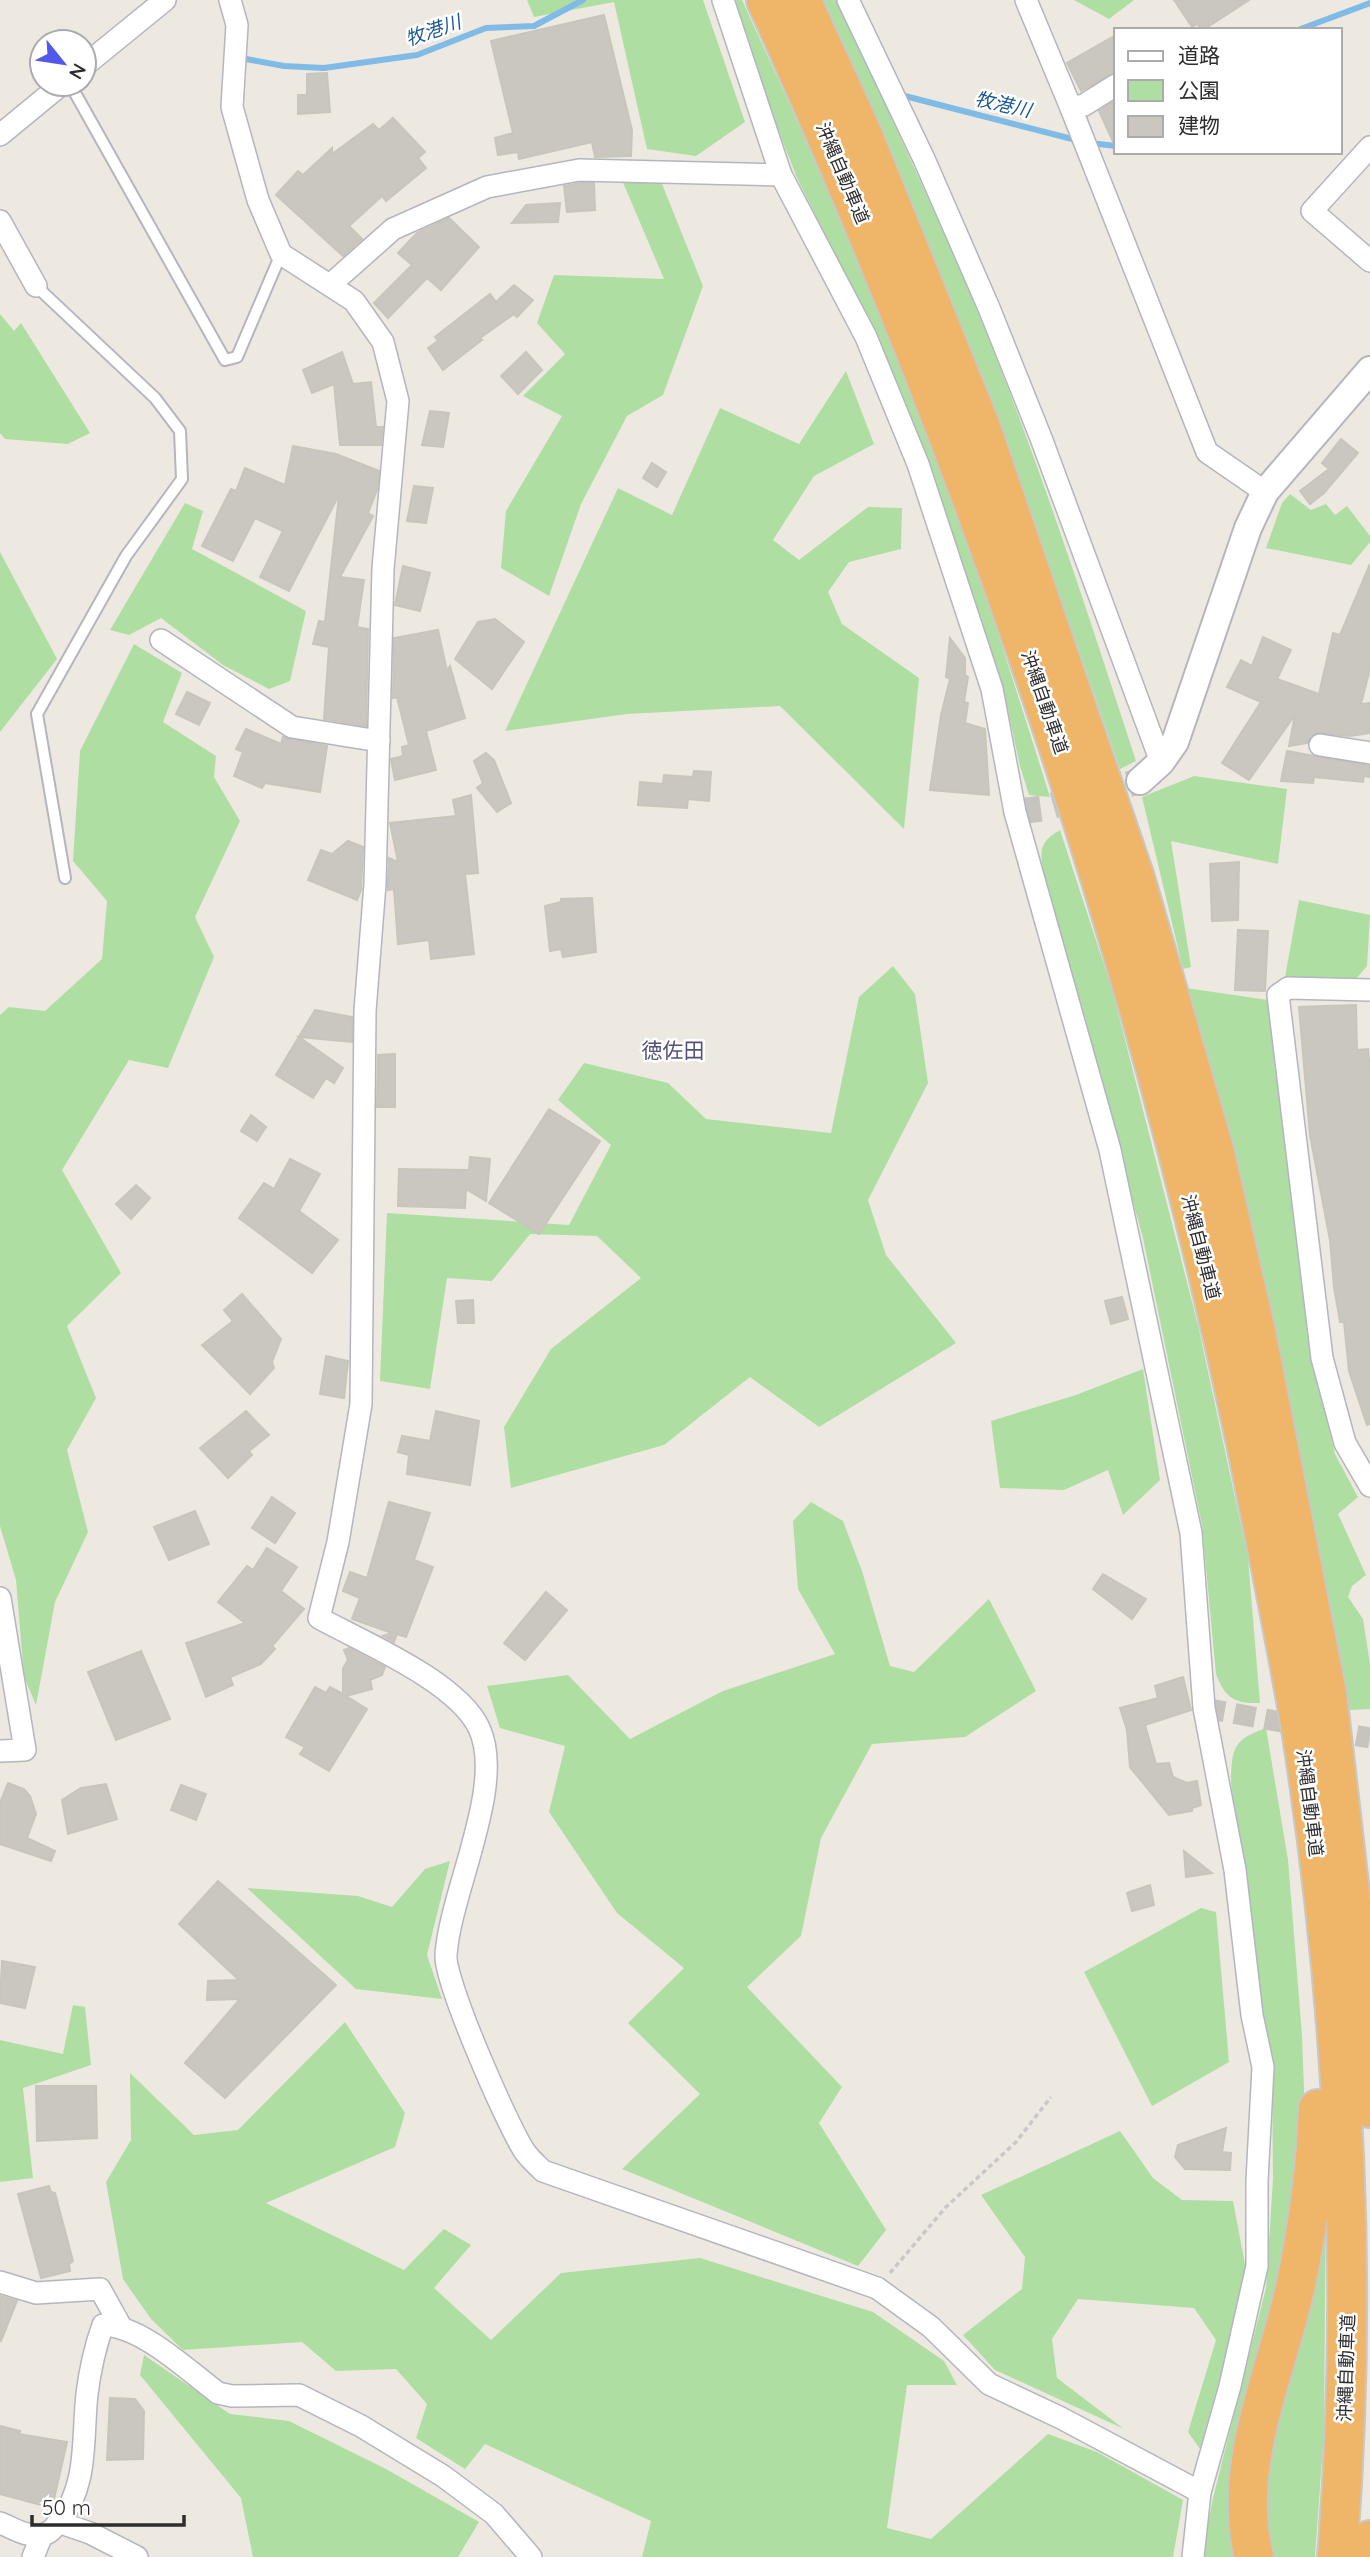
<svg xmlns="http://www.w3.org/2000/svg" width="1370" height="2557" font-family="Quicksand,'Noto Sans JP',sans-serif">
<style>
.green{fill:#afdea3}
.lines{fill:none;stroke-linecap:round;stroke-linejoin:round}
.stream{stroke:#7fbbe4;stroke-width:6}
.building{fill:#c9c7bf;stroke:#c8c5bb;stroke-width:2}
.minor-tunnel{stroke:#c7c3bd;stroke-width:21;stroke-dasharray:21 10;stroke-linecap:butt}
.tertiary-tunnel{stroke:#c7c3bd;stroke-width:26;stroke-dasharray:26 13;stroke-linecap:butt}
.service-casing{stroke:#b4b5bf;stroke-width:14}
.minor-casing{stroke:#b4b5bf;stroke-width:24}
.tertiary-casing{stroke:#b4b5bf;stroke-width:30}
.motorway-casing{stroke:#c8c8c8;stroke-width:42}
.path{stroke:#c8c8c8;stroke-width:3.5;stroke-dasharray:5 3.5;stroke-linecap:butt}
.service{stroke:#fff;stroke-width:10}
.minor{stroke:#fff;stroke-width:21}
.tertiary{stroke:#fff;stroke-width:26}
.motorway{stroke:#efb66a;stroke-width:38}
.labels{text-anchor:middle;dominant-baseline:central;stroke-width:5;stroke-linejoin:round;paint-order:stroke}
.street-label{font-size:18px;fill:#2d2d2d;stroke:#fff}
.water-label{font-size:19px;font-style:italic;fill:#1b5993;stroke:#fff}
.quarter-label{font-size:21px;fill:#51537a;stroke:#fff}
</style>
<rect width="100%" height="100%" fill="#ede9e1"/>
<g class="green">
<path d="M527,0h176l42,122 -49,34 -49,-7 -33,-147 -80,15z"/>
<path d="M728,0h14c73,159 145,320 205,484 37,103 70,208 103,313l-21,-2 -9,-29 -14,-65 -33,-106 -82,-227 -94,-190z"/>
<path d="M818,0h21c51,121 111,237 158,360 52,132 95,266 139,401l-16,8c-89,-261 -181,-520 -302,-769z"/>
<path d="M1074,0h60l-25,19z"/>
<path d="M619,173l41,6 43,107 -40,109 -36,21 -46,88 -32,92 -48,-28 5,-57 56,-95 -39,-20 42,-42 -28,-31 17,-48 110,4z"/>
<path d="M0,314l14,17 7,-8 69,110 -22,11 -63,-5 -5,-6z"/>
<path d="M846,371l28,73 -60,32 -41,64 26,20 69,-53 34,1 -1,41 -52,13 -21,30 14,32 77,54 -15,151 -124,-123 -153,8 -122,17 113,-243 54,27 48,-107 79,36z"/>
<path d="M1290,494l21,16 15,-6 9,11 12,-9 23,30v6l-19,23 -85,-17 16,-45z"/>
<path d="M185,503l18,8 -11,38 114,62 -16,70 -21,8 -46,-24 -62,-47 -32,17 -19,-5z"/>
<path d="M0,552l57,107 -57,73z"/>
<path d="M134,644l48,29 -19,49 53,34 -2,21 26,44 -45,96 19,40 -46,111 -39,-8 -67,110 59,103 -54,53 29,72 -29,52 21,82 -33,70 -19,103 -12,-28 -8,-97 -16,-54v-511l9,-8 36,4 57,-52 5,-58 -34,-40 7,-110z"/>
<path d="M1194,776l93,13 -9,75 -107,-23 20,126 -8,2 -41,-172z"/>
<path d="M1060,830l52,159 86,336 50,233 12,145c-25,1 -35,-5 -44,-29l-14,-149 -59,-287 -98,-354c-3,-27 -11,-40 15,-54z"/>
<path d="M1299,900l71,15 -3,51 -11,13 -71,-2z"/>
<path d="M893,966l22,28 13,89 -60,117 18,55 70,88 -137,84 -69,-50 -86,68 -153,43 -7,-61 47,-78 90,-71 -44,-42 -67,-2 -38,47 -45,-3 -17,111 -50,-8 7,-168 182,12 42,-80 -53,-45 26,-37 84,20 38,36 125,14 28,-136z"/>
<path d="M1186,988l82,12 39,330 28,124 23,43 -20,17 28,61 -14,11 -4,11 15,22 7,45v45l-21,1c-44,-243 -103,-482 -163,-722z"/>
<path d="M1143,1369l17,111 -37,35 -15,-45 -44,20 -64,-2 -9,-67 85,-26z"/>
<path d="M811,1502l32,19 19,50 28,95 24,6 75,-73 47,92 -71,46 -93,7 -51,94 -20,98 -54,51 95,100 -23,36 67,107 -28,36 -236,-97 78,-75 -72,-71 56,-55 -67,-55 -68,-101 16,-66 -65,-18 -13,-42 81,-11 62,64 93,-48 112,-37 -37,-65 -5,-68z"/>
<path d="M1266,1728l22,132 14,175 3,81 -64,441h-39l11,-59 53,-210 7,-109 -1,-102 -41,-294c1,-34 1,-43 35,-55z"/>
<path d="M450,1861l-23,94 15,44 -86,-10 -109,-101 111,8 34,11 33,-38z"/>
<path d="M1201,1908l15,4 13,150 -77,44 -68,-134z"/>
<path d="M73,2005l12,2 6,58 -68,23 10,90 -33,4v-142l63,14z"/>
<path d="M345,2022l60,91 -10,34 -129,56 138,67 40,-41 27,16 -37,43 57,52 70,-67 139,-15 173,54 71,49 13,24h-50l-20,143 44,11 117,-105 49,18 86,48 -10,57h-531l9,-36 -166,-77 -20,25 -49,-31 11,-34 -31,-35 -60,2 -34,-29 -119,8 -32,-31 -28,-40 -17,-97 25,-42 -1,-67 64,62 44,-5z"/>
<path d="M1120,2131l33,47 29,22 51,1 13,68 -15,69 -31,111 -12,-17 28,-92 -22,-32 -116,-9 -26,40 5,39 67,51 -129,-59 -32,-35 59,-46 3,-32 -44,-62z"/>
<path d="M1326,2177l-2,255 -9,125h-48l-4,-49 5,-57z"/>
<path d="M144,2355l86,59 59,7 97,48 93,53 -21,35h-205l-12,-59 -101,-123z"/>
</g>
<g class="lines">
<g class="stream">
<path d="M1298,30l72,-27"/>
<path d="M246,59l38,7 40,2 93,-13 69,-27 48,-2 49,-26"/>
<path d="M901,95l179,46"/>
<path d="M1090,143l26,3"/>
</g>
</g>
<g class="building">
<path d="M1174,0h75l-46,30 -6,-6 -5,3z"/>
<path d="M604,15l28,115 -1,26 -36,1 -3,-15 -73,17 -1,-7 -20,3 -3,-17 18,-5 -22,-92z"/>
<path d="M1116,35v37l-35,19 -14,-28z"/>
<path d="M327,73l3,39 -32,2v-19h9v-21z"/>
<path d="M1116,100v48l-17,-37z"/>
<path d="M393,118l32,34 -7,6 8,10 -40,33 -4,-5 -33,30 13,13 -19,17 -67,-61 22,-24 5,4 29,-27v6l41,-30 6,6z"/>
<path d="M580,183h14l1,27 -28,2 -3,-26z"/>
<path d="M560,203l-2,19 -46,1 14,-18z"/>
<path d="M449,218l30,29 -38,43 -14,-12 -39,40 -14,-15 38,-38 -14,-12 19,-20z"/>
<path d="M514,285l19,15 -16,17 -3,-3 -34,24 2,2 -39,30 -15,-22 10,-7 -3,-4 55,-43 6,8z"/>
<path d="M342,352l11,32 18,-2 5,45h7l-2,18h-41l-6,-61 -22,9 -9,-23z"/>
<path d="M526,352l16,18 -24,24 -17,-18z"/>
<path d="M430,411l19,2 -6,34 -21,-2z"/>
<path d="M1341,439l17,14 -34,40 -14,11 -10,-13 29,-22 -7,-6z"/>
<path d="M293,446l43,8 43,17 -2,19 -9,23 5,3 -33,61 24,3 -7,47 11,2 -2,97 -42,-7 5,-72 -16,-3 6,-23 6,1 14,-127 -50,96 -29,-14 23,-46 -28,-13 -22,43 -31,-15 29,-57 5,2 9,-23 40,17z"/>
<path d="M652,463l14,9 -9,15 -14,-9z"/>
<path d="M414,486l19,2 -7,35 -19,-2z"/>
<path d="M1370,564v105l-9,35 9,-1v30l-20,3 -34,-3 -9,10 -18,3 6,-31 -46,65 -27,-17 39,-61 -34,-15 14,-27 11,6 11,-29 28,13 -14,29 42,15 14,-61 7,2z"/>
<path d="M403,566l27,7 -10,38 -25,-6z"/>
<path d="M495,619l29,23 -32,47 -37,-30 23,-37z"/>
<path d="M438,630l9,41 3,-5 15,52 -39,13 10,39 -41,10 -4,-21 12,-3 -1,-9 7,-2 -12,-48 -4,1 1,-60z"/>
<path d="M950,638l15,20v17l3,2 -4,25 4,1 -3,20 20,6 4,66 -59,-5 11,-75 9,-36 -4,-2z"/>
<path d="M187,692l23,11 -11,22 -23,-11z"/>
<path d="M246,729l35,15 2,-7 44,9 -7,46 -55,-9 -3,5 -28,-12 9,-24 -7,-3z"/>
<path d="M1287,751l83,15v11l-6,-1 -1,6 -49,-5 -1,6 -32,-2z"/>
<path d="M486,753l8,7 17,43 -14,9 -20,-24 6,-5 -9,-22z"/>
<path d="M694,771l17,1 -2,29 -21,-2 -1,9 -49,-3 2,-23 23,2 1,-9 29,2z"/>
<path d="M471,795l7,78 -13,1 9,80 -43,5 -2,-19 -31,4 -4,-55 -6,1v-5l1,-27 9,4 -8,-39 66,-7 -3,-16z"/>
<path d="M348,841l15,6 -2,43 -4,10 -49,-20 13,-30 11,4z"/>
<path d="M1239,862l-1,58 -26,1 -2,-57z"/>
<path d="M592,898l4,54 -33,5 -2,-8 -11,2 -5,-45 16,-4v-3z"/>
<path d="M1238,930l30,1 -3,60 -30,-1z"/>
<path d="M1356,1005l1,45 11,-1 2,21v354l-3,1 -18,-54 -5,-49h-4l-6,-35 -4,-47 -20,-105 -11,-128z"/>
<path d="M315,1010l37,7v25l-53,-5 44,31 -9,15 -8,-5 -13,20 -37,-23z"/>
<path d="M395,1054v53h-18l1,-52z"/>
<path d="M549,1109l51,32 -61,93 -50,-31z"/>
<path d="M251,1115l15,12 -9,14 -16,-10z"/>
<path d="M470,1157l20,2 -4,42 -20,-12 -1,19 -67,-2 1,-37 70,1z"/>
<path d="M290,1159l30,15 -21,37 39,29 -26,33 -73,-55 25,-35 10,6z"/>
<path d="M136,1185l14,13 -19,21 -15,-15z"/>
<path d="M242,1294l39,45 -9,23 2,6 -24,26 -48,-49 31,-24 -9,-11z"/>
<path d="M1122,1297l6,22 -17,5 -6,-23z"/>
<path d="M473,1300l1,23h-16l-2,-22z"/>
<path d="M326,1356l22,5 -4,37 -24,-4z"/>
<path d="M246,1411l23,24 -20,16 3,4 -24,23 -28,-30z"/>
<path d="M436,1411l43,10 -9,64 -63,-11 2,-19 -11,-3 4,-16 28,5z"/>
<path d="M272,1497l23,16 -20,30 -23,-15z"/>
<path d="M389,1502l41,11 -16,47 19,7 -27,70 -9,-3 -3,8 -11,-6 9,-3 -40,-14 8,-21 -17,-7 7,-19 17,6z"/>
<path d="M195,1511l14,33 -40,16 -15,-33z"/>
<path d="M267,1548l30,19 -16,24 23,18 -32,37 3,3 -14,15 -31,13 3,8 -27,12 -20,-54 59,-20 -27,-21 29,-36 6,4z"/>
<path d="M1103,1574l43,25 -14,20 -39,-30z"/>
<path d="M546,1592l21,18 -42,50 -21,-17z"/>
<path d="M349,1648l36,19 -3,8 -12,5 2,9 -26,7 21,13 -38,62 -29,-17 5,-7 -19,-10 29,-50 11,6 4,-6 13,7v-26l5,-8 -4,-10z"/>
<path d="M141,1651l29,68 -54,21 -28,-68z"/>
<path d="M1183,1677l8,33 -46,15 11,39 13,-1 4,14 14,6 10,-2 4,24 -9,3v3l-23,4 -39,-48 -3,-37 -7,-22 38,-10 -3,-12z"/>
<path d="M8,1783l16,6 6,7 6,18 -9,24 28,13 -4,10 -51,-17v-41z"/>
<path d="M106,1784l11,35 -49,15 -6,-34 19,-12z"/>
<path d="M181,1785l25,9 -10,26 -25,-10z"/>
<path d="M1184,1851l28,22 -26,4z"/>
<path d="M218,1881l118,104 -111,113 -40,-35 55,-64 -33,1 1,-19 31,-1 -60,-56z"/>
<path d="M1150,1885l4,20 -22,6 -5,-18z"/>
<path d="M2,1961l33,6 -10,41 -25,-5z"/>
<path d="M36,2086h60l1,52 -60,3z"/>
<path d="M1226,2128l-4,24 9,1 -1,17 -45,-1 -10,-12 3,-12z"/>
<path d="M49,2186l2,6 4,1 18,68 -4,3 1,7 -29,7 -23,-84z"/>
<path d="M0,2296l17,5 -16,40 -1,-1z"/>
<path d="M110,2398l25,1 9,12 -1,48 -36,1z"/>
<path d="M0,2426l20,5 -1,3 48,8 -15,66 -52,-14z"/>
</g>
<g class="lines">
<path class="minor-tunnel" d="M1204,1708l166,30"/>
<path class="tertiary-tunnel" d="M1015,812l30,-4 95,-27"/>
<defs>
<g id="service">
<path d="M70,84l155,276 12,-3 44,-103"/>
<path d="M36,286l119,112 25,33 2,48 -56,77 -89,158 28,164"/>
</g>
<g id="minor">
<path d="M230,0l7,25 -5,82 26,93 23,54 73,47 29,41 15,59 -15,168 -8,315 -10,127 -4,393 -23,138 -19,76c44,24 139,64 160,110 27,57 -29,164 -33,227 -2,26 62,172 79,197 5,7 12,13 18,19l334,117 54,39 58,57 72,34 139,74"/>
<path d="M723,0l58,175 85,162 52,127 74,225 23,123 95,338 81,383 13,175 31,162 17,145 11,52 -6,114v85l-27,120 -30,106 -7,65"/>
<path d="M848,0l76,159 65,149 52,130 120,324"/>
<path d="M1026,0l45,108 13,-3 32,-20"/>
<path d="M84,66l81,-66"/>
<path d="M1071,108l136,344 58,40"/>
<path d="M0,135l62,-51"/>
<path d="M1370,147l-58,64 58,50"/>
<path d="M0,221l36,65"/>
<path d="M330,285l63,-56 94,-42 92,-17 202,5"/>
<path d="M161,640l131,87 87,14"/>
<path d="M1320,745l50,8"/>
<path d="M1370,990l-82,-2 -10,7 44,363 23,85 25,43"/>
<path d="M0,1598l25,152 -25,1"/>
<path d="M0,2282l36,11 64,-4 20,36"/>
<path d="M58,2522l32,11 47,24"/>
<path d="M0,2523c13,5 26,14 41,12 8,-1 12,-6 17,-12 31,-37 24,-85 29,-129 3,-24 8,-47 16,-69 39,1 84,45 115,68l14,3 67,-1 62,31 82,50 51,38 37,43"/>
<path d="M33,2557l9,-22"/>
</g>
<path id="tertiary" d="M1140,781l21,-19 14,-20 73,-214 17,-36 105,-122"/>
<g id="motorway">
<path d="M766,0c211,465 377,948 481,1448 19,95 39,191 55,287 42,271 57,549 35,822"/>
<path d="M801,0l61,133 118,292 155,453 80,275 41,179 71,362 36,311 7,103"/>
<path d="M1254,2557c-23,-92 23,-184 42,-273 12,-58 20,-117 22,-175"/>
<path d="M1369,2557l1,-17"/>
</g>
</defs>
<use href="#service" class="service-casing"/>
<use href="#minor" class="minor-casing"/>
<use href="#tertiary" class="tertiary-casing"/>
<use href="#motorway" class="motorway-casing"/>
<path class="path" d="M890,2273l55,-65 71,-66 35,-45"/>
<use href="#service" class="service"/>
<use href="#minor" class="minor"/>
<use href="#tertiary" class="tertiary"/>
<use href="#motorway" class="motorway"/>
</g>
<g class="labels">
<g class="street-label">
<text transform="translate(843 173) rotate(67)">沖縄自動車道</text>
<text transform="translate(1045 702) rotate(71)">沖縄自動車道</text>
<text transform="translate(1201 1247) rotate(76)">沖縄自動車道</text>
<text transform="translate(1310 1803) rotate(83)">沖縄自動車道</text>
<text transform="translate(1346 2368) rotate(-88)">沖縄自動車道</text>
</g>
<g class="water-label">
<text transform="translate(433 30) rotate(-19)">牧港川</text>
<text transform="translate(1003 104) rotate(13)">牧港川</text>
</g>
<g class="quarter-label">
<text x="673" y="1050">徳佐田</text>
</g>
</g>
<rect x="1114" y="28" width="228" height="126" fill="#ffffff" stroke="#ababab" stroke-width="2"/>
<rect x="1128" y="51" width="35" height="10" fill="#ffffff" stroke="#ababab" stroke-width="2"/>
<text x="1178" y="63" font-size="21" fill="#2d2d2d">道路</text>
<rect x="1128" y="80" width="35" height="21" fill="#afdea3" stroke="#ababab" stroke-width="2"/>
<text x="1178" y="98" font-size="21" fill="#2d2d2d">公園</text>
<rect x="1128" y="116" width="35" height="21" fill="#c9c7bf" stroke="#ababab" stroke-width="2"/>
<text x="1178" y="133" font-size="21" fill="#2d2d2d">建物</text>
<g transform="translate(63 63) rotate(120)"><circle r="33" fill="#ffffff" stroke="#ababab" stroke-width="2"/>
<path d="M0-5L12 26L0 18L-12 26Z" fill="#5259e9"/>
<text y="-10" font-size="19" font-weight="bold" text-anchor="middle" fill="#2d2d2d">N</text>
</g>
<path d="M32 2515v10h152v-10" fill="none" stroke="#2d2d2d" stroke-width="3.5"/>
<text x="42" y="2515" font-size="21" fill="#2d2d2d" stroke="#ffffff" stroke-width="5" paint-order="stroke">50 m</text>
</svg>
